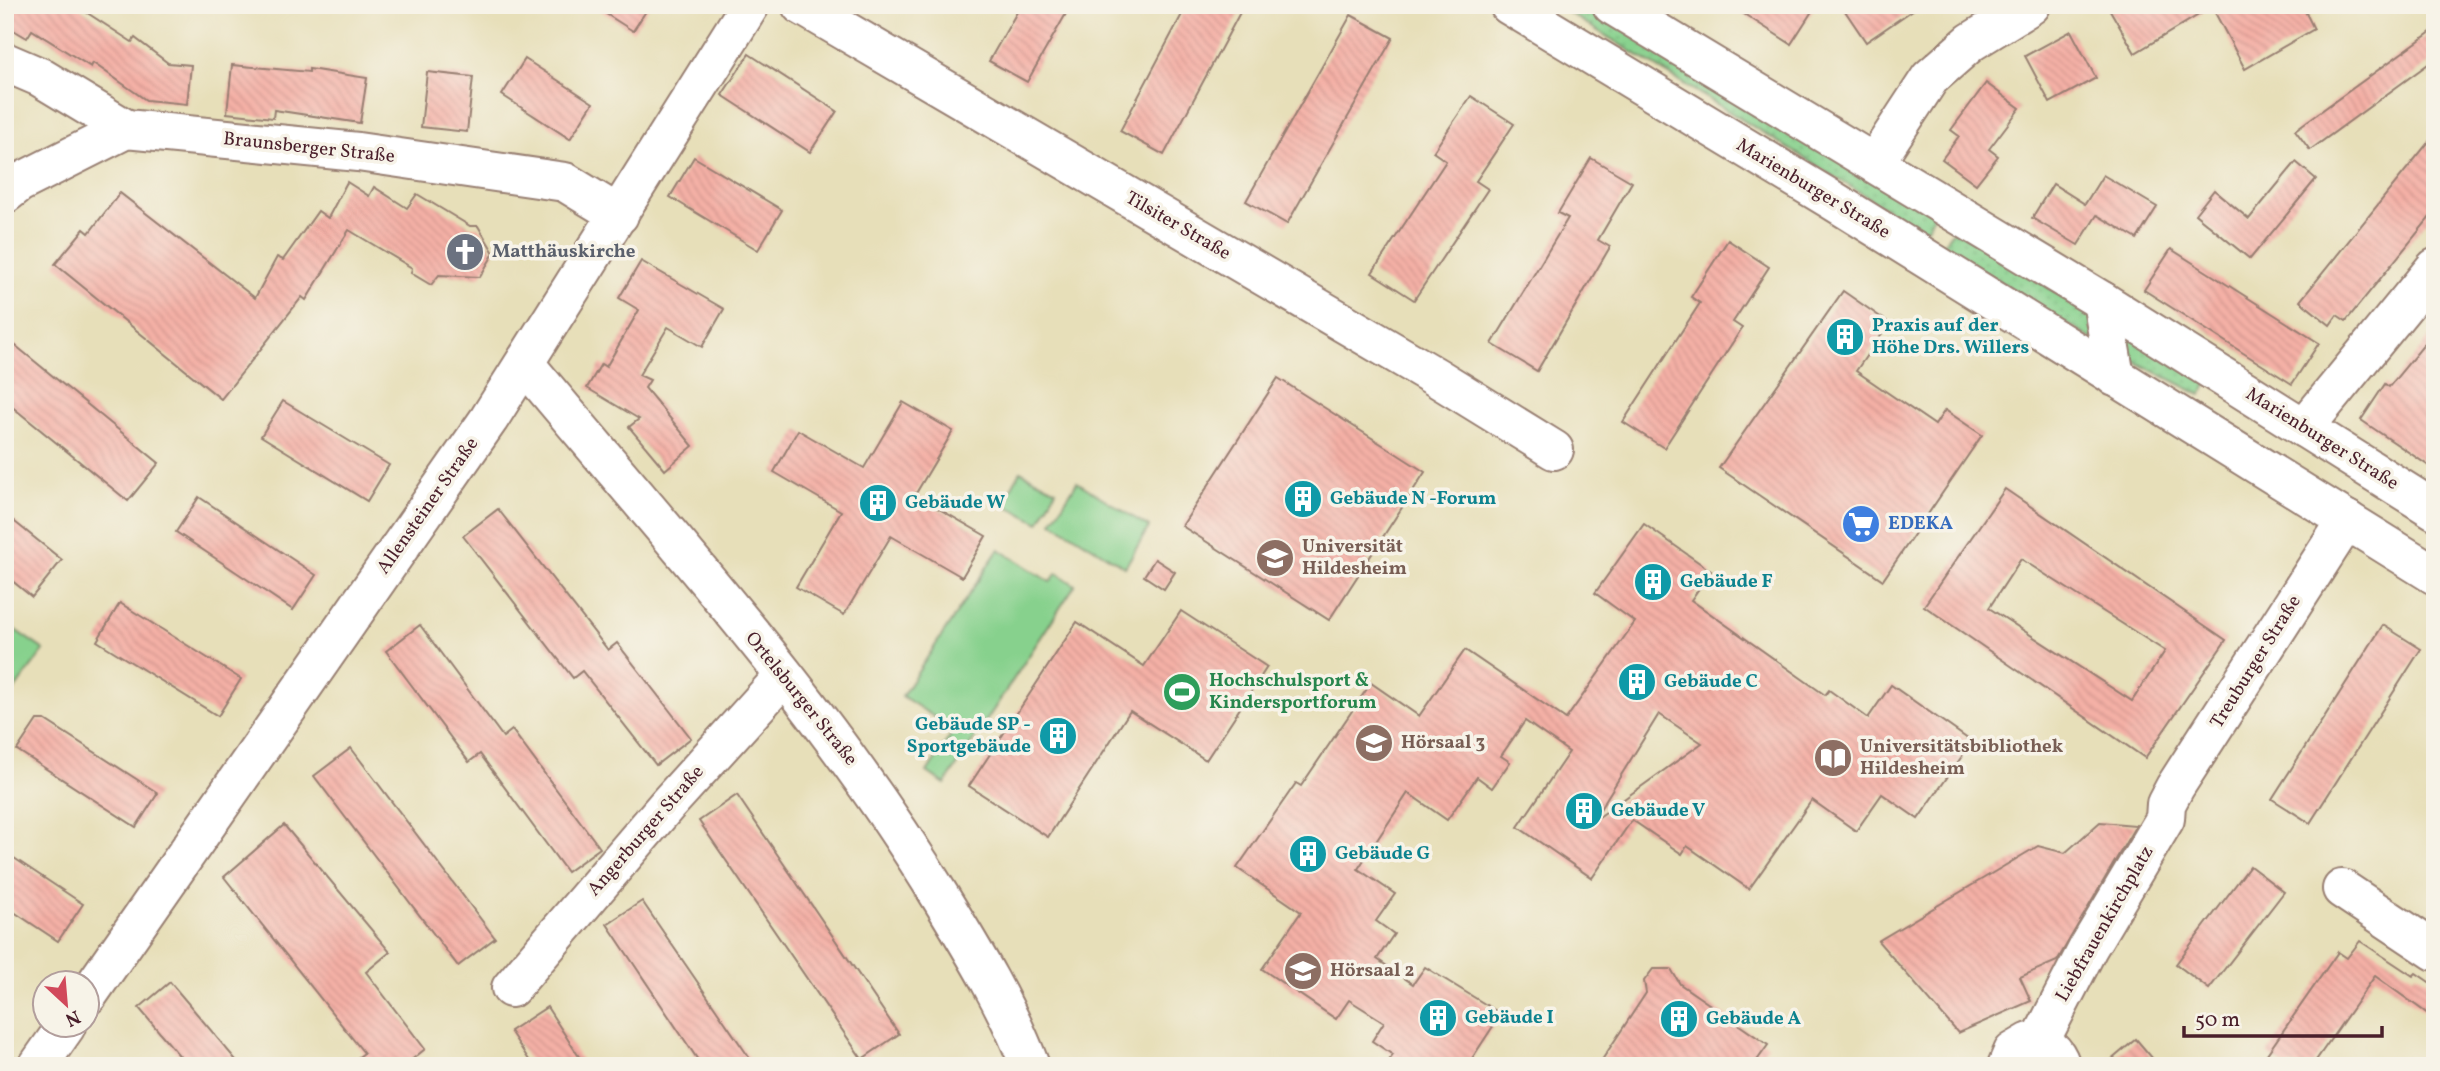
<svg xmlns="http://www.w3.org/2000/svg" width="2440" height="1071" font-family="Vollkorn,serif">
<style>
.grass{fill:url(#grass-dots);stroke:#68785c;stroke-width:2}
.park{fill:#87d18d;stroke:#68785c;stroke-width:2}
.building{fill:url(#building-back-hatch);fill-rule:evenodd}
.lines{fill:none;stroke-linecap:round;stroke-linejoin:round}
.minor-casing{stroke:#987f72;stroke-width:42}
.major-casing{stroke:#987f72;stroke-width:42}
.minor{stroke:#fff;stroke-width:38}
.major{stroke:#fff;stroke-width:38}
.labels{text-anchor:middle;dominant-baseline:central;stroke-width:7;stroke-linejoin:round;paint-order:stroke}
.street-label{font-size:19px;fill:#4a1f2b;stroke:#f7f3e8}
.worship-label{font-size:19px;font-weight:bold;fill:#5b616d;stroke:#f7f3e8;text-anchor:start}
.culture-label{font-size:19px;font-weight:bold;fill:#0d838f;stroke:#f7f3e8;text-anchor:start}
.shop-label{font-size:19px;font-weight:bold;fill:#366cbe;stroke:#f7f3e8;text-anchor:start}
.education-label{font-size:19px;font-weight:bold;fill:#785e54;stroke:#f7f3e8;text-anchor:start}
.leisure-label{font-size:19px;font-weight:bold;fill:#27864d;stroke:#f7f3e8;text-anchor:start}
</style>
<defs>
<pattern id="grass-dots" width="8" height="8" patternUnits="userSpaceOnUse" patternTransform="scale(1.75)"><rect width="8" height="8" fill="#87d18d"/><path d="M2 2h.1M6 6h.1" fill="none" stroke="#76b37a" stroke-width="1.8" stroke-linecap="round"/></pattern>
<pattern id="building-back-hatch" width="6" height="6" patternUnits="userSpaceOnUse" patternTransform="scale(1.75)"><rect width="6" height="6" fill="#f4b0a6"/><path d="M-1 5l2 2M0 0l6 6M5-1l2 2" fill="none" stroke="#d3978f"/></pattern>
</defs>
<rect width="100%" height="100%" fill="#f7f3e8"/>
<filter id="ink" filterUnits="userSpaceOnUse"><feTurbulence type="fractalNoise" baseFrequency=".0143" numOctaves="2"/><feDisplacementMap in="SourceGraphic" scale="14" xChannelSelector="R" yChannelSelector="G"/><feConvolveMatrix kernelMatrix="1 2 1 2 8 2 1 2 1" color-interpolation-filters="sRGB"/></filter>
<filter id="wash" filterUnits="userSpaceOnUse"><feTurbulence type="fractalNoise" baseFrequency=".00686" numOctaves="4" result="noise"/><feDisplacementMap in="SourceGraphic" scale="28" xChannelSelector="R" yChannelSelector="G"/><feGaussianBlur stdDeviation="1.57" result="paint"/><feColorMatrix in="noise" values="0 0 0 0 0 0 0 0 0 0 0 0 0 0 0 0 0 1.4 0 .05"/><feComposite in="paint" operator="in"/></filter>
<g filter="url(#wash)">
<rect width="100%" height="100%" fill="#e7dfb9"/>
<g class="grass">
<path d="M1556,5h35l340,207 2,5 -6,11 -6,2z"/>
<path d="M1954,229l136,84 8,30 -156,-97z"/>
<path d="M2125,333l83,50 -7,12 -73,-37z"/>
</g>
<g class="park">
<path d="M1020,471l36,19 -17,33 -36,-19z"/>
<path d="M1077,482l72,45 -24,40 -73,-45z"/>
<path d="M999,549l51,33 7,-9 18,12 -130,199 -18,-12 27,-42 -52,-34z"/>
<path d="M5,623l39,27 -39,53z"/>
</g>
<g id="blocks">
<g class="building">
<path d="M5,5h70l57,37 3,-4 33,25 23,2 -4,39 -41,-4 -53,-37 -2,4 -59,-37 -5,8 -22,-13z"/>
<path d="M592,5h58l-17,26z"/>
<path d="M1021,5h50l-44,77 -38,-21z"/>
<path d="M1187,5h57l-80,150 -44,-24z"/>
<path d="M1730,5h86l-25,39z"/>
<path d="M1841,5h79l-54,37z"/>
<path d="M2107,5h195l12,24 -69,40 -33,-62 -77,46z"/>
<path d="M1351,15l42,23 -106,186 -41,-23z"/>
<path d="M2435,29v30l-125,91 -15,-20z"/>
<path d="M2071,31l25,47 -46,25 -25,-47z"/>
<path d="M749,54l88,57 -27,41 -88,-57z"/>
<path d="M525,59l68,44 -23,36 -68,-44z"/>
<path d="M232,65l77,7v-3l58,9 -7,45 -86,-13 -1,8 -46,-5z"/>
<path d="M427,72l46,5 -6,55 -46,-5z"/>
<path d="M1986,83l34,25 -31,41 9,7 -22,28 -34,-25 17,-23 -8,-6z"/>
<path d="M1471,96l43,28 -38,57 12,8 -74,111 -42,-27 74,-112 -13,-9z"/>
<path d="M2435,134v77l-89,110 -9,-6 -7,10 -30,-24z"/>
<path d="M694,157l88,53 -24,40 -88,-53z"/>
<path d="M1591,158l41,24 -34,58 12,7 -73,124 -45,-27 76,-126 -10,-5z"/>
<path d="M2296,162l20,17 -66,80 -55,-45 19,-24 35,29z"/>
<path d="M2103,175l54,32 -20,32 -40,-24 -19,30 -46,-27 21,-34 32,20z"/>
<path d="M347,182l22,14 5,-9 33,21 10,-14 53,32h8l16,27 -14,24 -41,-2 -8,10 -20,-12 1,-5 -63,-38 -43,70 -4,-3 -81,102 -166,-135 29,-35 5,4 31,-40 135,105 22,-41 6,3 35,-49 10,7z"/>
<path d="M1728,240l41,27 -36,55 9,6 -78,120 -41,-26 77,-119 -9,-6z"/>
<path d="M2171,249l148,94 -27,41 -148,-94z"/>
<path d="M641,261l83,48 -22,38 -34,-20 -29,48 11,5 -5,8 48,58 -28,24 -36,-43 10,-8 -52,-31 14,-24 5,3 33,-57 -20,-12z"/>
<path d="M1843,291l46,32 -33,48 79,54 10,-15 37,25 -99,145 -164,-112z"/>
<path d="M2435,331v139l-74,-50 24,-36 4,3z"/>
<path d="M5,337l154,126 -31,38 -123,-100z"/>
<path d="M1278,378l147,94 -96,148 -147,-94z"/>
<path d="M283,401l106,64 -22,36 -106,-65z"/>
<path d="M903,402l50,29 -38,64 71,41 -24,41 -71,-41 -47,79 -48,-28 45,-76 -67,-39 24,-42 66,38z"/>
<path d="M2005,489l221,151 -81,118 -221,-152zM2021,559l144,92 -33,50 -143,-93z"/>
<path d="M199,497l117,78 -23,35 -117,-78z"/>
<path d="M498,509l110,141 9,-7 74,95 -35,27 -74,-94 -9,7 -110,-142z"/>
<path d="M5,514l57,46 -30,37 -27,-22z"/>
<path d="M1644,524l67,47 -20,29 134,95 4,-5 39,28 23,-33 81,57 -54,77 -36,-25 -26,37 -44,-31 -63,89 -62,-43 -5,8 -50,-34 -40,58 -74,-51 51,-75 -44,-31 -24,35 9,6 -18,26 -15,-11 -30,43 -39,-27 -50,76 37,25 -19,27 18,13 -17,25 36,25 12,-17 76,47 -34,52h-82l8,-11 -21,-14 12,-19 -35,-22 -13,19 -74,-50 39,-57 -64,-44 59,-85 5,3 70,-103 48,33 46,-66 101,69 69,-97 -40,-29zM1659,714l43,29 -110,79z"/>
<path d="M1155,559l20,13 -11,17 -20,-13z"/>
<path d="M120,603l121,76 -23,37 -121,-75z"/>
<path d="M1181,611l86,56 -61,93 -76,-49 -82,126 -79,-51 108,-164 67,44z"/>
<path d="M420,625l83,112 9,-7 88,118 -33,24 -87,-118 -11,8 -83,-111z"/>
<path d="M2383,625l38,24 -111,174 -38,-24z"/>
<path d="M37,720h8l113,73 -22,34 -119,-77z"/>
<path d="M351,748l144,190 -37,28 -144,-190z"/>
<path d="M737,795l162,239 -37,25 -163,-238z"/>
<path d="M2100,822l36,3 -79,136 -37,16 11,24 -73,32 -80,-92 160,-95 27,7z"/>
<path d="M284,825l106,127 -24,20 59,77 -21,17h-57l17,-13 -140,-176z"/>
<path d="M5,852l78,52 -25,37 -53,-35z"/>
<path d="M2250,866l34,26 -75,97 -33,-25z"/>
<path d="M642,901l113,165h-53l-95,-142z"/>
<path d="M2360,941l53,35 3,-3 19,13v33l-60,-43 -63,90h-27l-18,-12 71,-102 9,6z"/>
<path d="M1653,969h18l9,15 88,61 -15,21h-155l48,-73 -2,-12z"/>
<path d="M170,982l71,84h-53l-49,-58z"/>
<path d="M547,1007l38,59h-52l-23,-35z"/>
<path d="M2136,1039l23,27h-55z"/>
</g>
</g>
</g>
<g filter="url(#ink)">
<use href="#blocks" fill-opacity="0" stroke="#987f72" stroke-width="2"/>
<g class="lines">
<defs>
<g id="minor">
<path d="M801,5l635,372 118,73"/>
<path d="M1612,5l490,296 333,209"/>
<path d="M5,62l35,15 86,52"/>
<path d="M1875,162l55,-84 41,-36 60,-37"/>
<path d="M5,194l14,-11 107,-54 232,23 207,30 54,33"/>
<path d="M2102,301l13,76"/>
<path d="M525,364c144,173 299,341 416,534 33,54 66,108 89,168"/>
<path d="M2304,428l131,-160"/>
<path d="M2342,889l93,62"/>
<path d="M511,988l156,-183 117,-129"/>
<path d="M88,995l401,-576 261,-414"/>
<path d="M2039,1043l49,-95 77,-129 1,-15 9,-17 172,-267"/>
<path d="M38,1066l28,-40"/>
<path d="M2007,1066l6,-14 17,-10c16,1 26,8 31,24"/>
</g>
<path id="major" d="M1509,5l323,195 603,375"/>
</defs>
<use href="#minor" class="minor-casing"/>
<use href="#major" class="major-casing"/>
<use href="#minor" class="minor"/>
<use href="#major" class="major"/>
</g>
</g>
<defs>
<symbol id="church-disc" viewBox="-11 -11 22 22"><circle r="9.5" fill="#6b7280" stroke="#f7f3e8"/><path d="M-1.2-6h2.4v3.5h3.3v2.4h-3.3V6h-2.4V-.1h-3.3v-2.4h3.3Z" fill="#fff"/></symbol>
<symbol id="building-disc" viewBox="-11 -11 22 22"><circle r="9.5" fill="#0f9aa8" stroke="#f7f3e8"/><path d="M-4-6H4V6H1V3H-1V6H-4ZM-2.5-4.3h1.7v1.8h-1.7ZM.8-4.3h1.7v1.8H.8ZM-2.5-1h1.7V.8h-1.7ZM.8-1h1.7V.8H.8Z" fill="#fff"/></symbol>
<symbol id="supermarket-disc" viewBox="-11 -11 22 22"><circle r="9.5" fill="#3f7fe0" stroke="#f7f3e8"/><path d="M-6-5.5h2.5l.6 2H6L4.5 2H-2.5L-4.4-4H-6ZM-1.5 3.2a1.3 1.3 0 1 0 .1 0ZM3 3.2a1.3 1.3 0 1 0 .1 0Z" fill="#fff"/></symbol>
<symbol id="university-disc" viewBox="-11 -11 22 22"><circle r="9.5" fill="#8d6e63" stroke="#f7f3e8"/><path d="M0-5L7-2L0 1L-7-2ZM-4 1L0 2.5L4 1V4Q0 6-4 4Z" fill="#fff"/></symbol>
<symbol id="stadium-disc" viewBox="-11 -11 22 22"><circle r="9.5" fill="#2e9e5b" stroke="#f7f3e8"/><path d="M0-5a6.5 5 0 1 0 0 10a6.5 5 0 1 0 0-10ZM-3.5-1.8h7v3.6h-7Z" fill="#fff"/></symbol>
<symbol id="library-disc" viewBox="-11 -11 22 22"><circle r="9.5" fill="#8d6e63" stroke="#f7f3e8"/><path d="M-6-4Q-3-5.5-.7-3.5V5Q-3 3-6 4ZM6-4Q3-5.5 .7-3.5V5Q3 3 6 4Z" fill="#fff"/></symbol>
</defs>
<g fill-rule="evenodd">
<use href="#church-disc" x="443" y="230" width="44" height="44"/>
<use href="#building-disc" x="1823" y="315" width="44" height="44"/>
<use href="#building-disc" x="1281" y="477" width="44" height="44"/>
<use href="#building-disc" x="856" y="481" width="44" height="44"/>
<use href="#supermarket-disc" x="1839" y="502" width="44" height="44"/>
<use href="#university-disc" x="1253" y="536" width="44" height="44"/>
<use href="#building-disc" x="1631" y="560" width="44" height="44"/>
<use href="#building-disc" x="1615" y="660" width="44" height="44"/>
<use href="#stadium-disc" x="1160" y="670" width="44" height="44"/>
<use href="#building-disc" x="1036" y="714" width="44" height="44"/>
<use href="#university-disc" x="1352" y="721" width="44" height="44"/>
<use href="#library-disc" x="1811" y="736" width="44" height="44"/>
<use href="#building-disc" x="1562" y="789" width="44" height="44"/>
<use href="#building-disc" x="1286" y="832" width="44" height="44"/>
<use href="#university-disc" x="1281" y="949" width="44" height="44"/>
<use href="#building-disc" x="1416" y="996" width="44" height="44"/>
<use href="#building-disc" x="1657" y="997" width="44" height="44"/>
</g>
<g class="labels">
<g class="street-label">
<text transform="translate(309 148) rotate(6)">Braunsberger Straße</text>
<text transform="translate(1813 189) rotate(31)">Marienburger Straße</text>
<text transform="translate(1178 226) rotate(30)">Tilsiter Straße</text>
<text transform="translate(2322 439) rotate(32)">Marienburger Straße</text>
<text transform="translate(428 506) rotate(-55)">Allensteiner Straße</text>
<text transform="translate(2256 662) rotate(-58)">Treuburger Straße</text>
<text transform="translate(801 699) rotate(51)">Ortelsburger Straße</text>
<text transform="translate(646 831) rotate(-49)">Angerburger Straße</text>
<text transform="translate(2105 924) rotate(-60)">Liebfrauenkirchplatz</text>
</g>
<g class="worship-label">
<text x="492" y="252">Matthäuskirche</text>
</g>
<g class="culture-label">
<text x="1872" y="326">Praxis auf der<tspan x="1872" dy="22">Höhe Drs. Willers</tspan></text>
<text x="1330" y="499">Gebäude N -Forum</text>
<text x="905" y="503">Gebäude W</text>
<text x="1680" y="582">Gebäude F</text>
<text x="1664" y="682">Gebäude C</text>
<text x="1031" y="725" text-anchor="end">Gebäude SP -<tspan x="1031" dy="22">Sportgebäude</tspan></text>
<text x="1611" y="811">Gebäude V</text>
<text x="1335" y="854">Gebäude G</text>
<text x="1465" y="1018">Gebäude I</text>
<text x="1706" y="1019">Gebäude A</text>
</g>
<g class="shop-label">
<text x="1888" y="524">EDEKA</text>
</g>
<g class="education-label">
<text x="1302" y="547">Universität<tspan x="1302" dy="22">Hildesheim</tspan></text>
<text x="1401" y="743">Hörsaal 3</text>
<text x="1860" y="747">Universitätsbibliothek<tspan x="1860" dy="22">Hildesheim</tspan></text>
<text x="1330" y="971">Hörsaal 2</text>
</g>
<g class="leisure-label">
<text x="1209" y="681">Hochschulsport &amp;<tspan x="1209" dy="22">Kindersportforum</tspan></text>
</g>
</g>
<rect width="2440" height="1071" fill="none" stroke="#f7f3e8" stroke-width="28"/>
<g transform="translate(66 1004) rotate(154)"><circle r="33" fill="#f7f3e8" stroke="#b29e9c" stroke-width="2"/>
<path d="M0-5L12 26L0 18L-12 26Z" fill="#d1495b"/>
<text y="-10" font-size="19" font-weight="bold" text-anchor="middle" fill="#4a1f2b">N</text>
</g>
<path d="M2184 1026v10h198v-10" fill="none" stroke="#4a1f2b" stroke-width="3.5"/>
<text x="2195" y="1026" font-size="21" fill="#4a1f2b" stroke="#f7f3e8" stroke-width="5" paint-order="stroke">50 m</text>
</svg>
